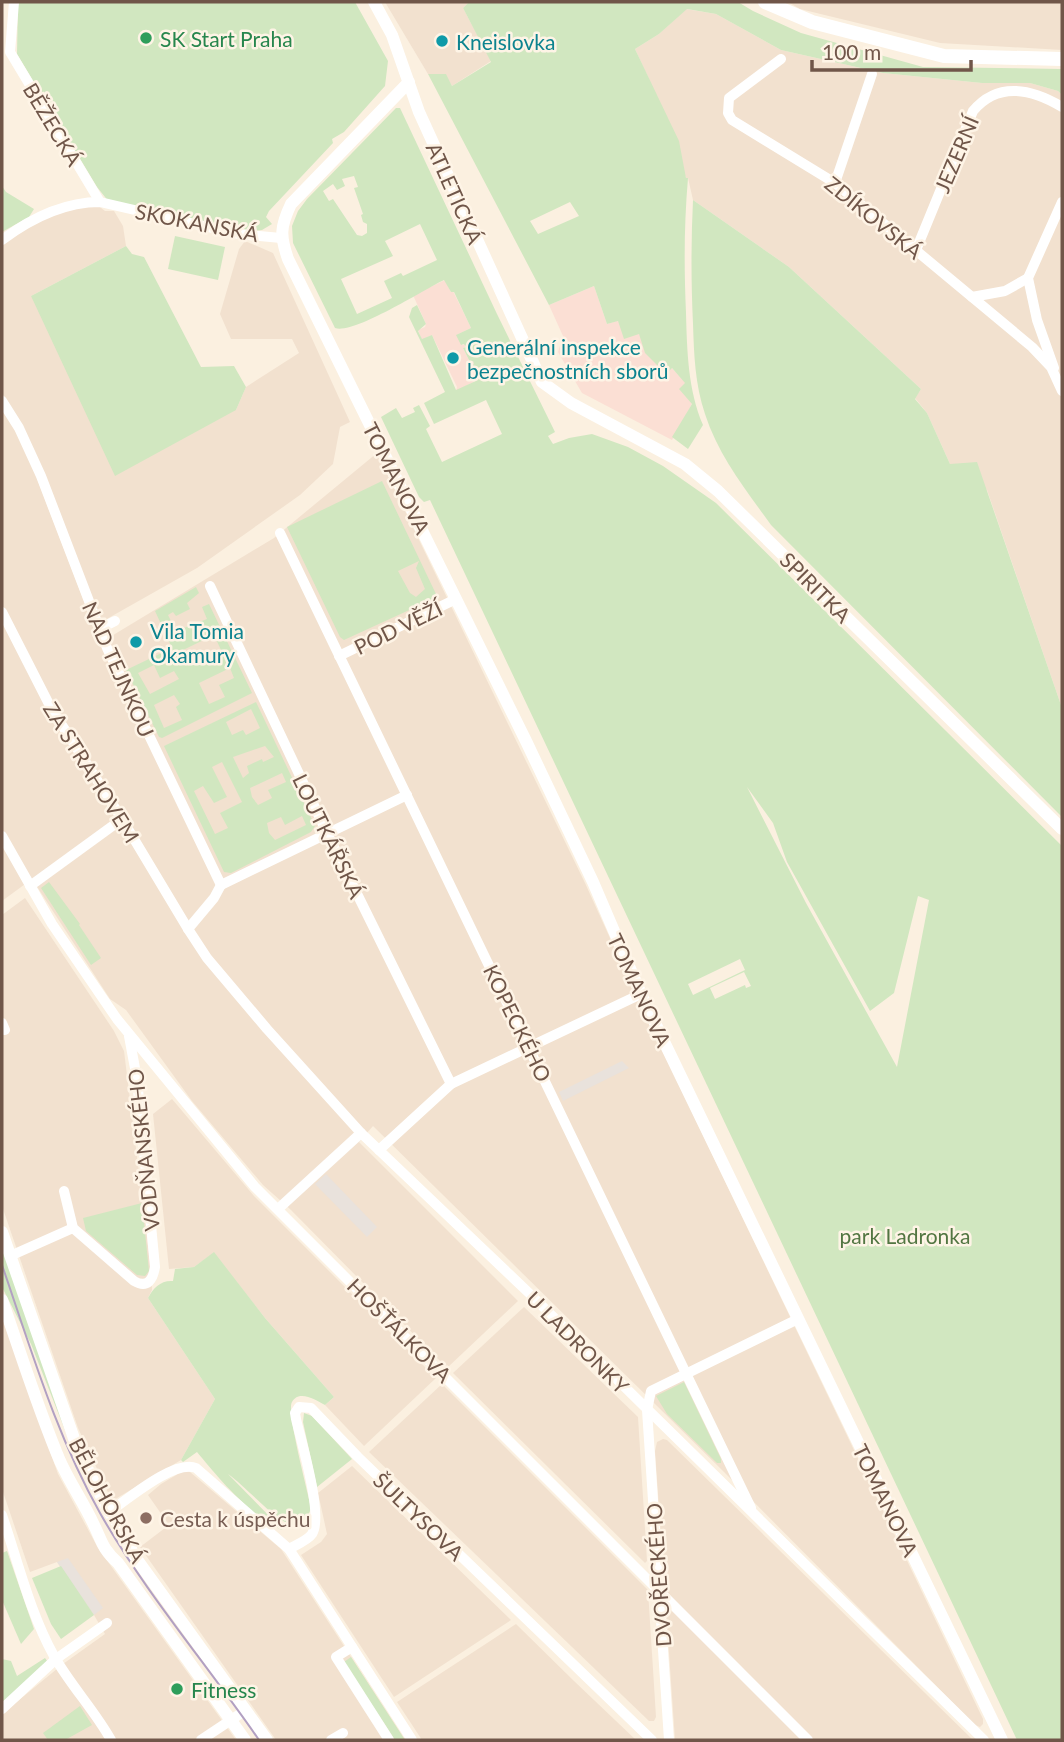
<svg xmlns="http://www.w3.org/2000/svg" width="1064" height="1742" font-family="Lato,sans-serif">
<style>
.residential{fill:#f2e1cf}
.commercial{fill:#fbdfd4}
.industrial{fill:#e9e2dc}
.green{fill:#d1e7c0;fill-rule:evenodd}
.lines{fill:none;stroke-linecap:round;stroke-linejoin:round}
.minor{stroke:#fff;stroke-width:10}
.tertiary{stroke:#fff;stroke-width:12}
.secondary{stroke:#fff;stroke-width:14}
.tram{stroke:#b2a0c2;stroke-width:2}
.leisure-dot{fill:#2e9e5b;stroke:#fef4e6;stroke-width:2.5}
.culture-dot{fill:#0f9aa8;stroke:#fef4e6;stroke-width:2.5}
.education-dot{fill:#8d6e63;stroke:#fef4e6;stroke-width:2.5}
.labels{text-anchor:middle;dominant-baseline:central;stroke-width:5;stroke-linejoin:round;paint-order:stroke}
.leisure-label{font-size:21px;fill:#27864d;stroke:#fef4e6;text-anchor:start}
.culture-label{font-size:21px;fill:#0d838f;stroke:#fef4e6;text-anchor:start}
.street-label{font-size:21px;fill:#705649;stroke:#fef4e6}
.park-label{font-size:21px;fill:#527642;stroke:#fef4e6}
.education-label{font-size:21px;fill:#785e54;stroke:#fef4e6;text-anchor:start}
</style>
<rect width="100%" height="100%" fill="#fbf0e0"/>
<g class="residential">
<path d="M385,2h84l-6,6 28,53 -39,25 -7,-12h-17z"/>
<path d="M788,2h274v48l-122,-7 -140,-34z"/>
<path d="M686,9l30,5 65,36 102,23 99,10h48l28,8 4,4v613l-75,-218 -37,-26 -23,-51 -12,-15 6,-9 -132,-122 -96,-67 -5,-22h-2l-38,-101 -13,-28 24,-15z"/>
<path d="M96,204l9,7h9l9,15 3,20 -95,50 205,114 10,-23 53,-34 -7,-14h-61l-11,-25 19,-65 6,-8 28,12 77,169 -10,5 -7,37 -33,31 -103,73 -92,52 -5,-2 -92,-216 -6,-9v-150l50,-29z"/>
<path d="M2,405l16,24 82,214 174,-105 103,-85 208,430 54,119 344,717v5l-3,3 -5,-2 -251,-253 -351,-346 -14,16 159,159 -71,67 -156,-158 -28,-25 -71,-84 -66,-91 -16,-11 -78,-120 -30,22z"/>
<path d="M25,898l89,133 10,20 27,219 1,20 -4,8 67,101 -34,61 -69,41 -34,-73 -76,-222v-291z"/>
<path d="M172,1099l82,97 182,182 -72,68 -39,-41 9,-8 -69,-79 -51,-65 -20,14 -25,2 -16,-155z"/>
<path d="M524,1307l114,110 9,144 -2,2 -192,-190z"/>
<path d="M2,1317l56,157 40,74 138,192h-234v-26l61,-50 42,-30 -11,-19 -37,-53 -27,10 -28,-83z"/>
<path d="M442,1384l206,206 8,127 -2,4h-5l-280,-269z"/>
<path d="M663,1439l4,1 306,300h-298l-20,-289 2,-9z"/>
<path d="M352,1466l159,154 -117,77 -93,-142 20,-13 6,-8 -9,-41z"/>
<path d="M183,1471l7,1 91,77 124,191h-129l-136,-193 29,-22 -21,-30 13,-11z"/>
<path d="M516,1624l58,57 62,59h-214l-25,-38z"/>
</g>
<g class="commercial">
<path d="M445,280l6,12 2,-1 18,37 -14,7 5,10 3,-1 1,3 -3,1 7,14 3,-1 1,3 -2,2 6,14 -22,11 1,-4 -25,-52 -10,5 -4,-10 7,-3 1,-3 -13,-29z"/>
<path d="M594,286l13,38 10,-3 22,13 47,49 6,21 -20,36 -90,-47 -24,-41 5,-16 -14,-31z"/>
</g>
<g class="industrial">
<path d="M622,1061l7,7 -66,33 -4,-9z"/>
<path d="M326,1174l51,53 -10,10 -52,-53z"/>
<path d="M68,1558l35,50 -9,7 -37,-53z"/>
</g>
<g class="green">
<path d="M18,2h337l33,59 -3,25 -41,46 -12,7 1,4 -64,68 -3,6 6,7 -10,6 -9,1 -144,-29 -12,-15 -80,-133z"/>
<path d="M469,2h269l15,9 48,22 122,34 139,2v26l-4,-4 -28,-8h-48l-99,-10 -102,-23 -65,-36 -29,-5 -28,25 -24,15 44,92 7,37h2c-4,47 -4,88 -2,135 1,38 2,77 17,112l-15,24 -16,-12 20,-33 -13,-15 6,-6 -13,-15 -6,6 -21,-21 -6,-19 -15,5 -6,-18 -11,3 -13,-38 -45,19 -121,-231h18l6,12 39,-24 -28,-54zM570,202l9,14 -41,18 -8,-13z"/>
<path d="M396,108h4l97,206 58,118 -7,4 5,8 16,-6 23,-4 36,13 35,19 53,37 346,343v894h-45l-587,-1240 -6,2 -5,-5 -38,-80 15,-9 6,10 13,-6 -2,-4 6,-3 11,21 -4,3 16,33 60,-28 -16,-34 -52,24 -10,-21 21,-11 -36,-75 3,-9 5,-3 9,19 -8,7 4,8 10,-4 24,55 22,-10 -7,-14 3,-2 -1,-3 -3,1 -7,-14 3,-1 -2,-3 -3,1 -5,-10 15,-7 -17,-36h-3l-7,-12c-21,10 -91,55 -109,48l-42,-85 -1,-17 6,-15 9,-12zM354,176l4,11 -4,1 9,26 -2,1 2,7 4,2v9l-5,3 -5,-1 -24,-36 -4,2 -6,-10 10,-7 4,6 8,-4 -3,-7zM420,224l17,36 -34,16 -2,-3 -17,8 8,17 -35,16 -16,-35 52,-23 -8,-15zM747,787l26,36 14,39 83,149 24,-18 24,-97 11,4 -32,167 -91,-164zM740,959l5,11 -52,25 -5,-11zM744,972l7,14 -5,2 -1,-3 -30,14 -5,-11z"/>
<path d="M2,186l4,6 28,17 -5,8 -27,15z"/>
<path d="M693,200l96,67 132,122 -6,10 12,14 23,51 27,-2 85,246v109l-291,-292c-25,-35 -53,-70 -66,-111 -10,-30 -11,-59 -12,-90 -2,-42 -2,-83 0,-124z"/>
<path d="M175,236l50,11 -7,33 -50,-11z"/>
<path d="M126,246l6,8 12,3 57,110 33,-1 12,21 -10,23 -121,66 -84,-180z"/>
<path d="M382,481l54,113 -5,6 -87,40 -4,-3 -53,-110zM419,561l-3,7 9,21 -9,8 -6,-4 -12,-22z"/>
<path d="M196,587l3,6 -12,10 3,6 -14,7 -3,-4 -5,3 8,16 31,-12 -5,-12 7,-3 43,89 -90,45 -3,-1 -33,-67 46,-22 -17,-37zM214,635l7,15 -8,4 -3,-1 -22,13 -7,-15zM154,665l6,13 14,-7 5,8 -29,15 -12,-21zM230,668l4,10 -15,7 6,12 -16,7 -10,-21zM174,695l6,9 -4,3 6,13 -18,8 -10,-23z"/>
<path d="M256,702l59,124 -4,6 -80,41 -7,-1 -60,-126zM251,709l9,19 -14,7 -3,-5 -11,5 -6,-13zM265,746l9,11 -11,5 -1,-3 -15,7 2,7 -6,5 -10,-21zM222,762l20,40 -22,11 8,15 -13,6 -21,-43 9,-5 11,17 13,-6 -15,-30zM282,773l4,9 -18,8 4,8 -14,7 -6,-8 -2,-9zM302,816l4,9 -31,15 -6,-7 -2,-10 14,-6 4,8z"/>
<path d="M49,882l31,42 -1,1 22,33 -10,7 -50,-77z"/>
<path d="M142,1203l7,68 -4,5 -8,-1 -51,-44 -3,-13z"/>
<path d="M2,1239l68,204 -39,-99 -29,-57z"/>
<path d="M214,1252l51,66 69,79 -9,8c-9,-5 -26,-16 -33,-3 -6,9 16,90 19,106 -3,11 -12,21 -24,15 -17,-8 -42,-37 -59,-49l55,56c-29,-9 -67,-55 -86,-78l-14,10 -2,-2 34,-61 -67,-101c5,-10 13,-18 25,-17l2,-12 19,-2z"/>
<path d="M684,1382l37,77v4h-4l-50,-49 -11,-18z"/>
<path d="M304,1413l8,3 40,43 -35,28 -14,-65z"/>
<path d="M7,1551l27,78 -13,15 -19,-44v-47z"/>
<path d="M61,1566l33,49 -33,24 -10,-15 -19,-46z"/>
<path d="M351,1657l54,83h-10l-51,-78z"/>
<path d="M45,1658l5,7 -48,39v-45l9,2 6,15z"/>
<path d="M80,1706l12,19 -27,15h-17l-5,-7z"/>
</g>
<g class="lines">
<g class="minor">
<path d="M14,2l-4,50 90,150"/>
<path d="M781,59l-52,39 -1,15 4,7 103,63 197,164 19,20 11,24"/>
<path d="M835,183l37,-109"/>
<path d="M2,240c28,-21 62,-38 98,-38l138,32 43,4"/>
<path d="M916,250l57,-139c25,-30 59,-22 89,-4"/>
<path d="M972,297l33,-6 23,-13"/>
<path d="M1054,368l-17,-48 -9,-42 34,-76"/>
<path d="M2,401l17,27 22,48 66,172 114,237"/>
<path d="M280,533l471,975"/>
<path d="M210,586l117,247 124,251"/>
<path d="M2,612l49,96 71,111 66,110 19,29 60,71 94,104 169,161 454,446"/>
<path d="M99,629l16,-8"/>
<path d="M339,656l117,-57"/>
<path d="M2,836l50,88 65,95 138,168 553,553"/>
<path d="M221,885l186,-90"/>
<path d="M30,886l92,-67"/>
<path d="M188,929l26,-31 7,-13"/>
<path d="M2,1023l3,7"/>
<path d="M379,1150l72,-66 190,-90"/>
<path d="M64,1191l9,37 61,53c14,8 19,-2 21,-14l-18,-188 -8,-43"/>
<path d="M278,1209l83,-76"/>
<path d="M10,1256l63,-28"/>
<path d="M109,1512c19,-13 66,-53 87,-44l93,81 123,191"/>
<path d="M2,1515c16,47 28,98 52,141 17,30 41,55 57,84"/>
<path d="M289,1549c7,-4 19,-9 23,-15 12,-17 -11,-93 -16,-115l-1,-6 4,-6 12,1 47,49 294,283"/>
<path d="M352,1647l-16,10 53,83"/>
<path d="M2,1709l54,-50 51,-36"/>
<path d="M201,1740l45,-30"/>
<path d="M331,1740l12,-7"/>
<path d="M669,1740l-22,-330 4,-19 147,-72"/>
</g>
<g class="tertiary">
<path d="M374,2l18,33 27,77 123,270 29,21 114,61 33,27 344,338"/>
<path d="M409,82l-118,122c-11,23 -11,32 -3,55l238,482 67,141 48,112 361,746"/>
<path d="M2,1232l76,218 31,62 16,21 8,21 134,186"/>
<path d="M2,1300c19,54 36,109 58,161 10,22 23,41 33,62 9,18 9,26 25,40l127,177"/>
</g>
<path class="secondary" d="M765,2l47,20 132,34 118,3"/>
<path class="tram" d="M2,1265c29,84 54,170 98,248 44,78 108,153 159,227"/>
</g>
<g class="leisure-dot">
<circle cx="146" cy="38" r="7"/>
<circle cx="177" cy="1689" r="7"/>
</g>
<g class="culture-dot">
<circle cx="442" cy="41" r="7"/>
<circle cx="453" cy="358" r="7"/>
<circle cx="136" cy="642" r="7"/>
</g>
<circle class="education-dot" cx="146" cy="1518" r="7"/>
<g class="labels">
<g class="leisure-label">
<text x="160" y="38">SK Start Praha</text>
<text x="191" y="1689">Fitness</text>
</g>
<g class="culture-label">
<text x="456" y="41">Kneislovka</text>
<text x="467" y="346">Generální inspekce<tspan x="467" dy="24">bezpečnostních sborů</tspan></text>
<text x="150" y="630">Vila Tomia<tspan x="150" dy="24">Okamury</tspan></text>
</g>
<g class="street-label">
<text transform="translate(53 124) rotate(59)">BĚŽECKÁ</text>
<text transform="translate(956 154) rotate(-67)">JEZERNÍ</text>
<text transform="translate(455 193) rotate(66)">ATLETICKÁ</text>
<text transform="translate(874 217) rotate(39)">ZDÍKOVSKÁ</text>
<text transform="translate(197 222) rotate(11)">SKOKANSKÁ</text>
<text transform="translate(397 478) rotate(63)">TOMANOVA</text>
<text transform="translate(816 587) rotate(45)">SPIRITKA</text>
<text transform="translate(398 627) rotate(-26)">POD VĚŽÍ</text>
<text transform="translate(119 669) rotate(66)">NAD TEJNKOU</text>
<text transform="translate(92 772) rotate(58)">ZA STRAHOVEM</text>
<text transform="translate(329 836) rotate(64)">LOUTKÁŘSKÁ</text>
<text transform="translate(640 990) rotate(65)">TOMANOVA</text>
<text transform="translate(518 1023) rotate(64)">KOPECKÉHO</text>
<text transform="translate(143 1150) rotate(-96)">VODŇANSKÉHO</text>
<text transform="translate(400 1330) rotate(45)">HOŠŤÁLKOVA</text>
<text transform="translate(578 1342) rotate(45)">U LADRONKY</text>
<text transform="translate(108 1500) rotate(62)">BĚLOHORSKÁ</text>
<text transform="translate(886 1500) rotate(64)">TOMANOVA</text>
<text transform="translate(419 1516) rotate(44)">ŠULTYSOVA</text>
<text transform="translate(658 1575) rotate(-94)">DVOŘECKÉHO</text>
</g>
<g class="park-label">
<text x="905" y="1235">park Ladronka</text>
</g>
<g class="education-label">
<text x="160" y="1518">Cesta k úspěchu</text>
</g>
</g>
<rect width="1064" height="1742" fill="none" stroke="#705649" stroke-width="7"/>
<path d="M812 60v10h159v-10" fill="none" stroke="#705649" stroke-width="3.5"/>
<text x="822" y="60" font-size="21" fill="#705649" stroke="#fef4e6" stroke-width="5" paint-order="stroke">100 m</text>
</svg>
